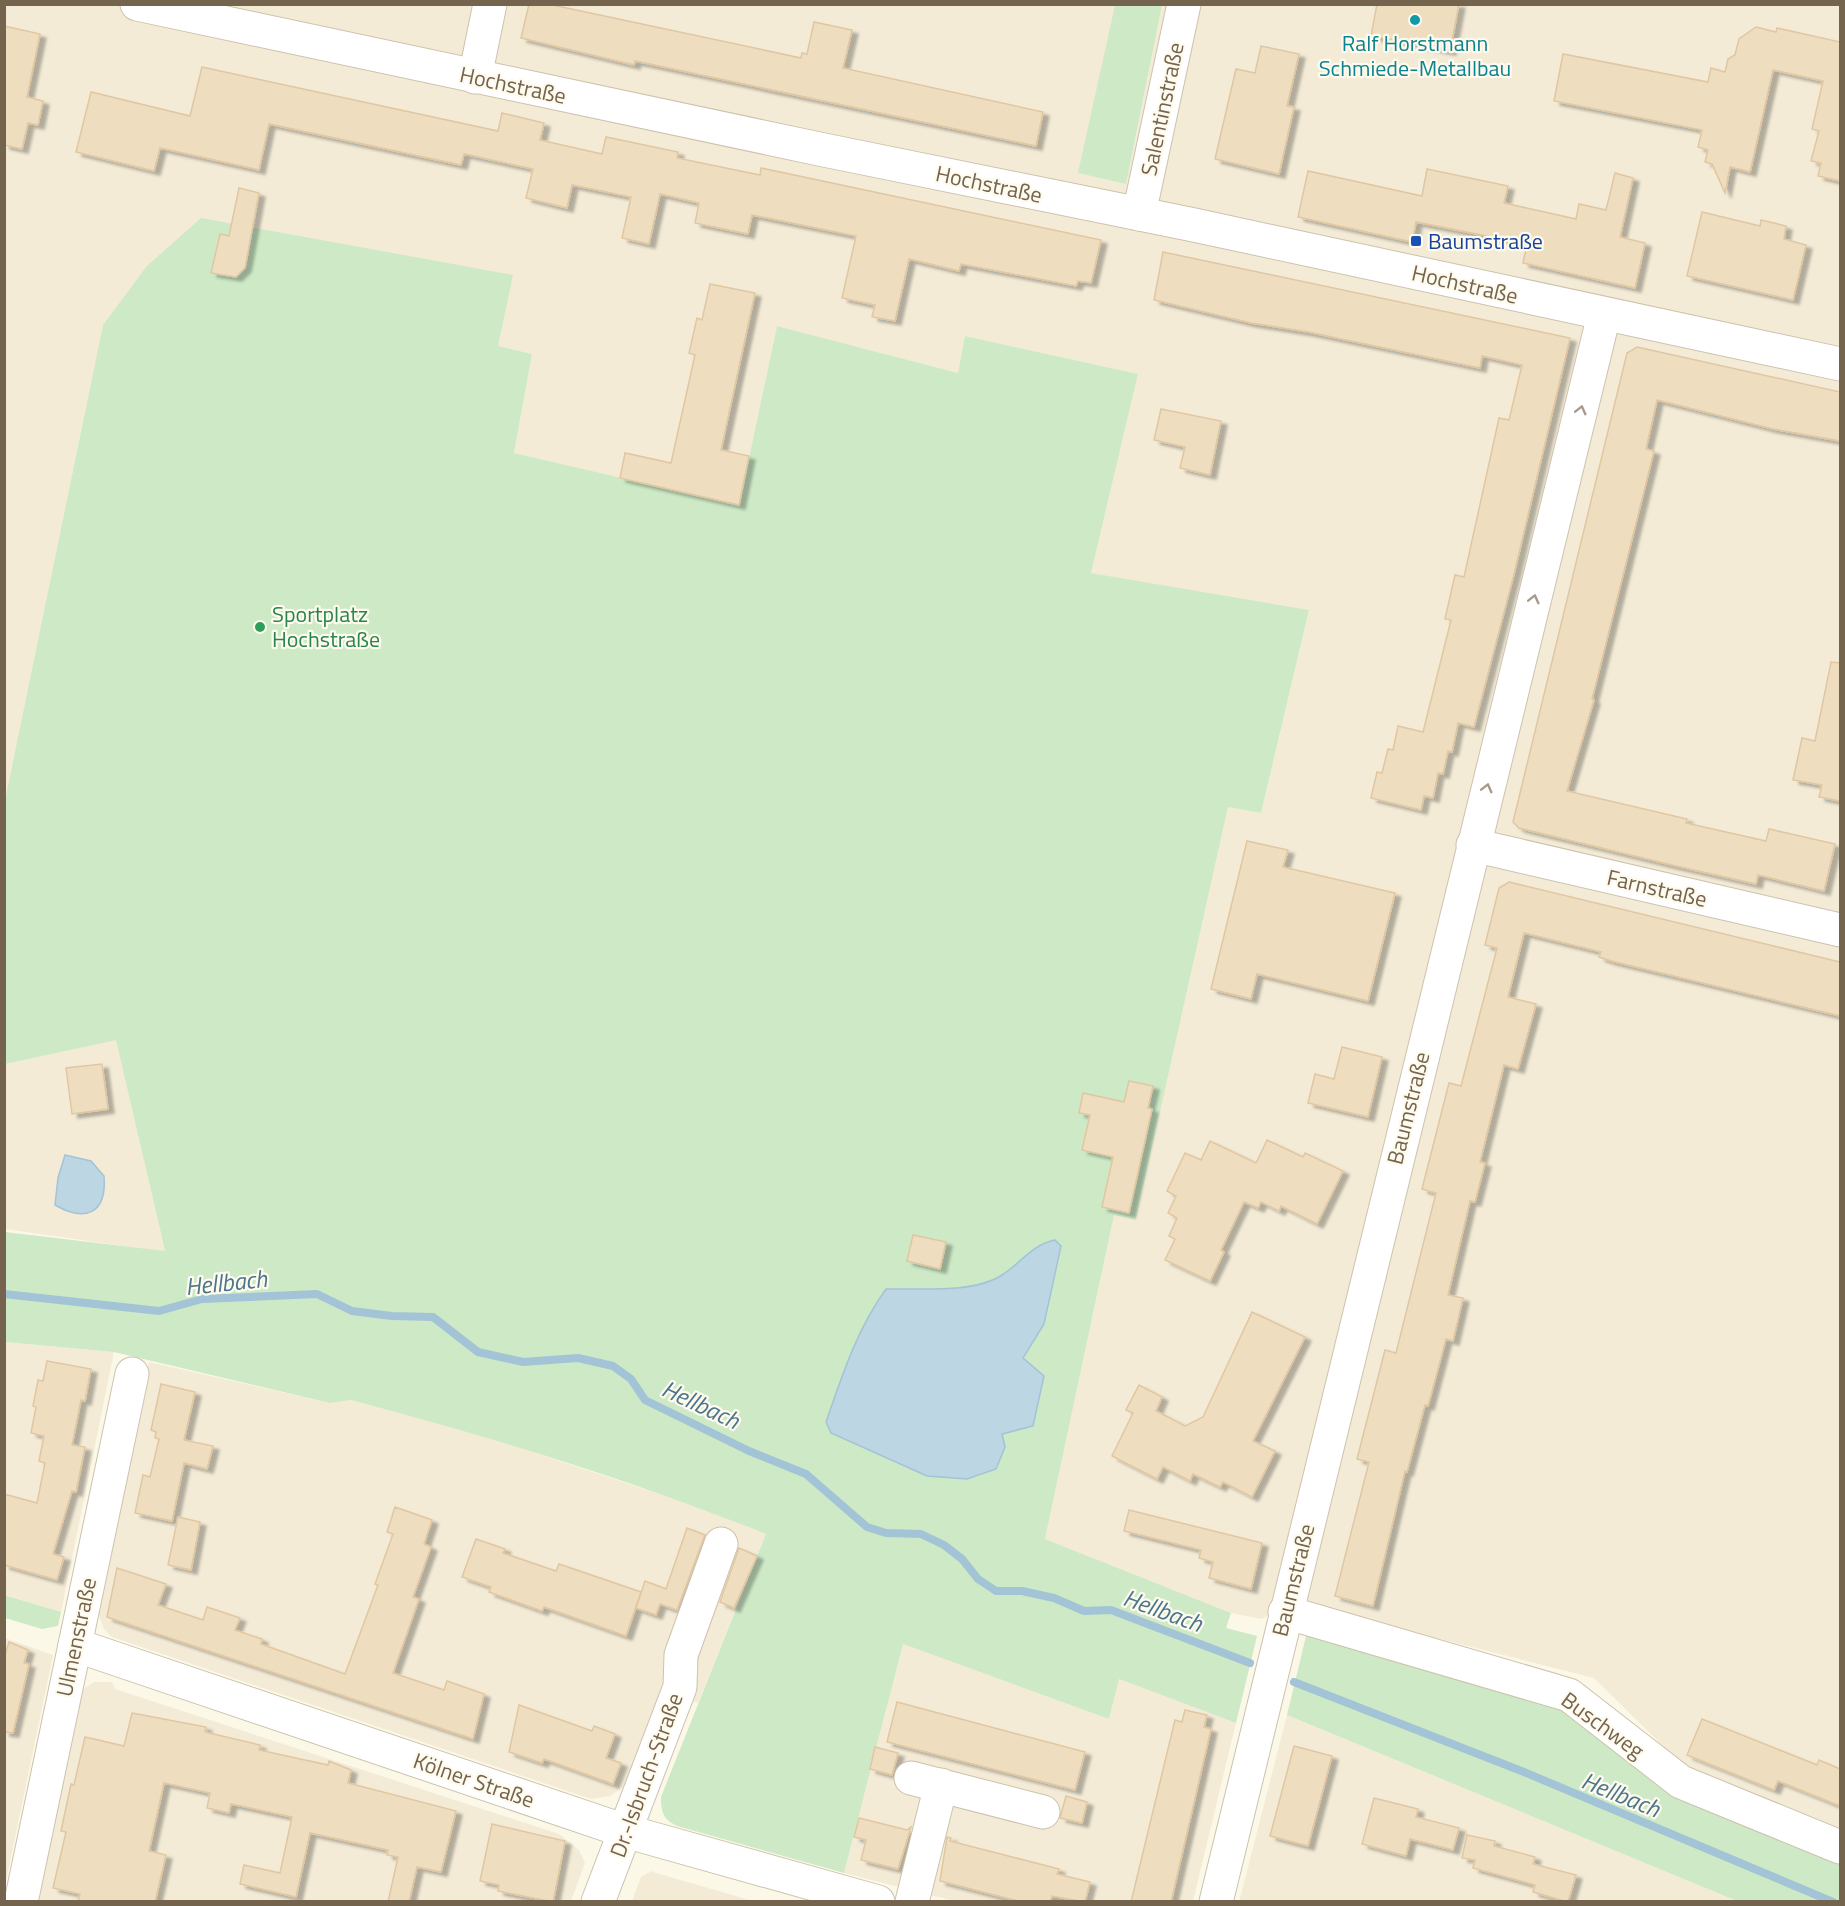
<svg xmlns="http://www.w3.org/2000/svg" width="1845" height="1906" font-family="'Titillium Web',sans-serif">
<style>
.residential{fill:#f3ebd6}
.green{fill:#cde9c6}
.water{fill:#bcd6e4;stroke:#a3c3d6;stroke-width:1.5}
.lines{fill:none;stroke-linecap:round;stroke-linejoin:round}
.stream{stroke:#a3c3d6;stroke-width:8}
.building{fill:#efddc0;stroke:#e1c7a1;stroke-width:1.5;filter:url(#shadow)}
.minor-casing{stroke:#cdc2ae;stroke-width:35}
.minor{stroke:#fff;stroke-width:33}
.oneway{stroke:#a59a8b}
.culture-dot{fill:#0f9aa8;stroke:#fefbee;stroke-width:2}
.transit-dot{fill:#1a4fb4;stroke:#fefbee;stroke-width:2}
.leisure-dot{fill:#2e9e5b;stroke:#fefbee;stroke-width:2}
.labels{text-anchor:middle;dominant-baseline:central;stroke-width:4.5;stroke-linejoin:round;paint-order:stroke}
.culture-label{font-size:22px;fill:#0d838f;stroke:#fefbee}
.street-label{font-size:22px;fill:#74634d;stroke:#fefbee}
.transit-label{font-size:22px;fill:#164399;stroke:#fefbee;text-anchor:start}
.leisure-label{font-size:22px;fill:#27864d;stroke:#fefbee;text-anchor:start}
.water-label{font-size:24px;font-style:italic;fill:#4b758d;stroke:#fefbee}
</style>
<defs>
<filter id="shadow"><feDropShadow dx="6" dy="4" stdDeviation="1.5" flood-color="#0004"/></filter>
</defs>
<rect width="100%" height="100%" fill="#fbf8e7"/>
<g class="residential">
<path d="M5,5h1110l-36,168 47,11 36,-179h678v1828l-158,-64 -14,-18 -74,-73 -283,-72 -24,-3 -25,16 -31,-6 -186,-74 69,-324 22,5 92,-413 33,6 48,-202 -218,-38 47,-199 -173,-38 -7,37 -181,-47 -38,179 -225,-52 18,-99 -34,-8 14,-70 -409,49 -98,475z"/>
<path d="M116,1039l49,213 -160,-23v-165z"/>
<path d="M4,1342l110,10 -53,260 -56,-17z"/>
<path d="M149,1362l181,41 21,-3 128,34 222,74 65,26 -68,169 -36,-14 -37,96 -15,11 -19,3 -479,-162 -8,-8 -7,-18z"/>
<path d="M5,1638l48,17 -48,231z"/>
<path d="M903,1644l206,75 10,-40 117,44 -43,178h-239l-110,-28z"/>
<path d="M94,1682h18l3,7 444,145 20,16 6,13 -14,38 -535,1 46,-212z"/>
<path d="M1287,1715l450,186 -498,1z"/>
<path d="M651,1871l2,1 100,29h-121l9,-24z"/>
</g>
<g class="green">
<path d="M1115,5h47l-36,179 -48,-11z"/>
<path d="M201,218l312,57 -15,71 34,8 -18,99 225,52 38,-179 181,47 7,-37 173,38 -47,199 218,37 -48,203 -33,-6 -92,413 -22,-5 -69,324 186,74 -5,15 31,8 -21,87 -117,-44 -10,40 -206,-75 -59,229 -167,-47c-14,-7 -16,-14 -16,-29l105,-263c-135,-54 -274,-97 -415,-134l-21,3 -216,-51 -109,-10v-110l160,19 -49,-211 -111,24v-264l98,-475 44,-59z"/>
<path d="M4,1595l57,17 -3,14 -16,3 -37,-11z"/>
<path d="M1307,1632l259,77 274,150v42h-103l-450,-186z"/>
</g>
<g class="water">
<path d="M65,1155l26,6 13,15c3,37 -18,47 -49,29l3,-27z"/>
<path d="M1055,1240l6,6 -17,78 -21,34 21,18 -11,50 -31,8 3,13 -9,22 -29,10 -40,-3 -96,-43 -5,-11c16,-46 31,-93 60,-133 34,-1 87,5 116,-14 19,-12 29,-30 53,-35z"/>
</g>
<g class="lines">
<g class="stream">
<path d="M4,1294l155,17 43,-12 115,-5 35,17 40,5 41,1 45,35 45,10 55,-4 35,8 18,13 14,21 104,51 57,23 61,53 19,6 35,1 23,11 18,14 16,20 18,12h26l32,7 30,13 27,-1 139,53"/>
<path d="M1294,1682l230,90 309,130"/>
</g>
</g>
<g class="building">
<path d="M529,4h19l253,54 1,-5 5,1 7,-32 38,8 -9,38 200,44 -7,34 -401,-85 -1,4 -113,-27z"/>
<path d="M1377,4h82l-9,47 -79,-15z"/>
<path d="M4,26l36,8 -13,63 16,4 -5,24 -10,-2 -6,26 -18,-4z"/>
<path d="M1756,27l20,5 1,-4 63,14v139l-22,-5 3,-13 -10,-2 8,-30 -7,-2 11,-48 -50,-11 -23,102 -20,-5 -5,26 -13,-29 -7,-2 3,-12 -10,-3 4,-17 -148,-29 9,-47 145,28 3,-14 14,4 3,-13 7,-4 4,-16z"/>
<path d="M1261,46l38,8 -12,52 7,1 -15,67 -64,-15 21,-90 19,4z"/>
<path d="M202,67l296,64 4,-18 42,10 -4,17 62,14 4,-17 72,15 -1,6 83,17 1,-7 340,72 -10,43 -13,-2 -2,5 -115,-22 -2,7 -50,-12 -14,62 -23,-4 3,-12 -33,-7 14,-62 -104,-21 -4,19 -53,-11 4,-20 -39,-9 -11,50 -27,-6 9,-41 -59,-12 -5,23 -41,-10 7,-29 -69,-15 -3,11 -192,-41 -10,46 -99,-22 -6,23 -78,-19 15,-60 99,24z"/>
<path d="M1427,169l81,17 -4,17 72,16 3,-15 27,6 9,-37 18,5 -13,59 25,6 -10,45 -112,-25 4,-19 -111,-22 -4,20 -114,-25 10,-46 114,25z"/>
<path d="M239,188l20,5 -14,75 -9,9 -25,-4 9,-39 9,2z"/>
<path d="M1702,212l58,14 1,-6 25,6 -2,13 22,6 -13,55 -106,-24z"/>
<path d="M1163,252l407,86 -56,236 -40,153 -16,-4 -6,29 -4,-1 -5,23 -5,-1 -5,25 -9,-2 -3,14 -50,-12 6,-26 5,1 6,-24 5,1 5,-24 25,6 28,-112 -6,-1 10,-44 9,2 35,-159 10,2 13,-55 -40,-9 -2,12 -172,-36 -57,-9 -97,-23z"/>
<path d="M710,284l45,9 -34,157 28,6 -10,49 -119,-27 5,-25 46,10 24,-108 -6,-2 8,-35 5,2z"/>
<path d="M1637,347l203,45v49l-67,-12 -116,-29 -11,49 8,2 -62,248 2,1 -27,91 120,28 -1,4 80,18 3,-12 66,15 -11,47 -66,-16 -2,9 -80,-18 -157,-38 -6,-6 114,-469z"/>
<path d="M1161,409l60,12 -11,54 -30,-7 5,-21 -31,-7z"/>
<path d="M1831,662l9,1v138l-21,-4 3,-12 -29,-5 9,-42 13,3z"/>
<path d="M1247,841l41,9 -5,17 112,26 -27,108 -111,-27 -6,25 -40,-10z"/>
<path d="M1509,882l331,80v54l-229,-55 -12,-4 2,-5 -77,-19 -16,64 28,7 -18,65 -14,-4 -24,97 5,1 -10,39 -5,-1 -22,94 15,3 -10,43 -7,-2 -18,67 -3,-1 -18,67 -2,-1 -32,135 -38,-10 34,-134 -12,-3 28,-109 11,3 40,-160 -14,-4 27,-106 12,3 36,-138 -12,-3 14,-57z"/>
<path d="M1342,1047l40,10 -14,60 -60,-14 7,-29 19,5z"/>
<path d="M102,1064l6,45 -36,5 -6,-46z"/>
<path d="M1129,1081l24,5 -5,22 4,1 -23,104 -27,-6 11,-50 -31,-7 8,-35 -11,-2 4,-20 41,9z"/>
<path d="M1267,1140l36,17 2,-4 38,18 -26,53 -36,-18 -2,5 -18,-9 -3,6 -14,-6 -23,48 3,2 -14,29 -45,-21 10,-21 -6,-3 8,-18 -9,-5 8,-17 -9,-5 18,-38 16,7 9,-19 46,22z"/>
<path d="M913,1235l33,7 -6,27 -33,-8z"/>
<path d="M1252,1312l53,25 -52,104 22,10 -23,46 -29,-15 -3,5 -27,-13 -3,7 -27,-14 -6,12 -45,-23 21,-43 -7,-3 13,-25 23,12 -6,14 29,15 18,-9z"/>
<path d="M47,1361l44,8 -6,32 -4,-1 -9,45 13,2 -9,45 -4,-1 -19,63 11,3 -7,23 -53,-15v-71l33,9 8,-40 -6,-2 5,-25 -13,-3 5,-26 -3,-1 5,-26 5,1z"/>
<path d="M161,1384l34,8 -11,48 29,6 -6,23 -23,-6 -12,58 -37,-8 8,-38 7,2 9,-38 -4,-1 1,-6 -5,-2z"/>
<path d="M395,1507l37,13 -8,24 7,3 -18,50 6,2 -26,74 51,17 3,-9 37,13 -11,45 -366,-122 10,-49 49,16 -8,21 45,15 4,-13 33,11 -5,12 27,9 -1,5 84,30 33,-89 -3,-1 18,-50 -6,-2z"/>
<path d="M1129,1510l133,33 -11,46 -42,-11 4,-16 -14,-4 2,-8 -77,-19z"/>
<path d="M178,1517l22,5 -9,48 -23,-5z"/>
<path d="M687,1528l18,7 -28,75 -17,-6 -4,11 -20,-7 9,-27 21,8z"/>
<path d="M476,1539l29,10 -2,4 53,18 3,-7 82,28 -15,44 -82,-29 -2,4 -53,-19 2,-5 -29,-10z"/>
<path d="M739,1548l18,8 -23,52 -14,-6z"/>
<path d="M9,1642l19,8 -4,13 5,1 -16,69 -9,-1v-74z"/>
<path d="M897,1702l188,50 -10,38 -188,-48z"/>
<path d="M519,1705l73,26 2,-5 21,8 -9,24 15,5 -8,21 -69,-25 -2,4 -33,-11z"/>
<path d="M1185,1710l22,5 -3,12 7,2 -40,173h-40l44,-182 7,2z"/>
<path d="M132,1713l74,14 -1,5 55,13 -1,5 69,15 1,-4 22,9 -3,13 108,28 -15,61 -24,-5 -8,35h-21l10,-45 -11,-2 1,-5 -78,-17 -14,64 -56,-13 4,-19 36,8 12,-56 -61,-13 -2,9 -22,-5 3,-15 -46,-10 -15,68 17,4 -11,47h-77l2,-8 -27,-6 13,-56 -5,-1 10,-47 3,1 11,-48 39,9z"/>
<path d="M1702,1719l115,46 2,-5 21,9v37l-62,-25 -4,9 -87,-35z"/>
<path d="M1294,1746l38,10 -24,90 -38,-10z"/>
<path d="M875,1747l23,6 -6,22 -22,-6z"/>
<path d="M1066,1796l21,6 -5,21 -22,-5z"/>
<path d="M1374,1798l44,11 -2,8 43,11 -6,22 -43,-11 -4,17 -44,-12z"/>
<path d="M859,1818l48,12 4,-3 -13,42 -37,-9 5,-20 -12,-3z"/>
<path d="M492,1824l73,17 -12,61 -55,-11 1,-6 -19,-4z"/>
<path d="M1467,1835l28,6 -1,5 41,11 -2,7 43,11 -8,27 -35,-10 2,-7 -62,-17 2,-8 -13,-2z"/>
<path d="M947,1837l4,1 -1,3 109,28 -2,5 33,8 -5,20 -33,-6 -2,6h-28l-82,-21z"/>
</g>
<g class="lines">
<defs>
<g id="minor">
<path d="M137,4l687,146 370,75 646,139"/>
<path d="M475,77l15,-73"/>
<path d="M1139,214l45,-210"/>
<path d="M1473,845l367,85"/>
<path d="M1285,1612l284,83 112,87 159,65"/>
<path d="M75,1645l550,186 253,71"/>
<path d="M911,1778l132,34"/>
<path d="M21,1902l111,-528"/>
<path d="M598,1902l82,-215 1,-32 40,-111"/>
<path d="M912,1902l29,-117"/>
<path d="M1216,1902l388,-1587"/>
</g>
</defs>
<use href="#minor" class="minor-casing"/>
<use href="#minor" class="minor"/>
</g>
<defs><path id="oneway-chevron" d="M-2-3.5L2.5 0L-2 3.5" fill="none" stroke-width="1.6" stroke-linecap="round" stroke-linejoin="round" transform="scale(1.5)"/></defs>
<g class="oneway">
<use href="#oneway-chevron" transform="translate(1581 410) rotate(-76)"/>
<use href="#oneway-chevron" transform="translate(1534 599) rotate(-76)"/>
<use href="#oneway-chevron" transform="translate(1487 788) rotate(-76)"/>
</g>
<circle class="culture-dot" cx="1415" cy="20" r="6"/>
<rect class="transit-dot" x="1410" y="235" width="12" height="12" rx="3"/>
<circle class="leisure-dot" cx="260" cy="627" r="6"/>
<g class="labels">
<g class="culture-label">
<text x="1415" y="43">Ralf Horstmann<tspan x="1415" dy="25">Schmiede-Metallbau</tspan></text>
</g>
<g class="street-label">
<text transform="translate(513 85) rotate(12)">Hochstraße</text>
<text transform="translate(1162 109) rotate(-78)">Salentinstraße</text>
<text transform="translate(989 184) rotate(12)">Hochstraße</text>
<text transform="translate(1465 284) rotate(13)">Hochstraße</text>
<text transform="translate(1657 888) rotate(13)">Farnstraße</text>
<text transform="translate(1408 1108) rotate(-76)">Baumstraße</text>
<text transform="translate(1293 1580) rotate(-76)">Baumstraße</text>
<text transform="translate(76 1637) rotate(-78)">Ulmenstraße</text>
<text transform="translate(1603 1725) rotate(36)">Buschweg</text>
<text transform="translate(646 1775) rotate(-70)">Dr.-Isbruch-Straße</text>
<text transform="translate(474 1780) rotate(19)">Kölner Straße</text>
</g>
<g class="transit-label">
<text x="1428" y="241">Baumstraße</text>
</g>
<g class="leisure-label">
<text x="272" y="614">Sportplatz<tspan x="272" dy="25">Hochstraße</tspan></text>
</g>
<g class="water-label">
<text transform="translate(226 1282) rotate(-6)">Hellbach</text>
<text transform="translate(701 1404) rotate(25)">Hellbach</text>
<text transform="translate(1163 1610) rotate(20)">Hellbach</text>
<text transform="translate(1621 1794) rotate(22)">Hellbach</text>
</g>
</g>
<rect width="1845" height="1906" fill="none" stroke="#74634d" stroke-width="12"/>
</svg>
